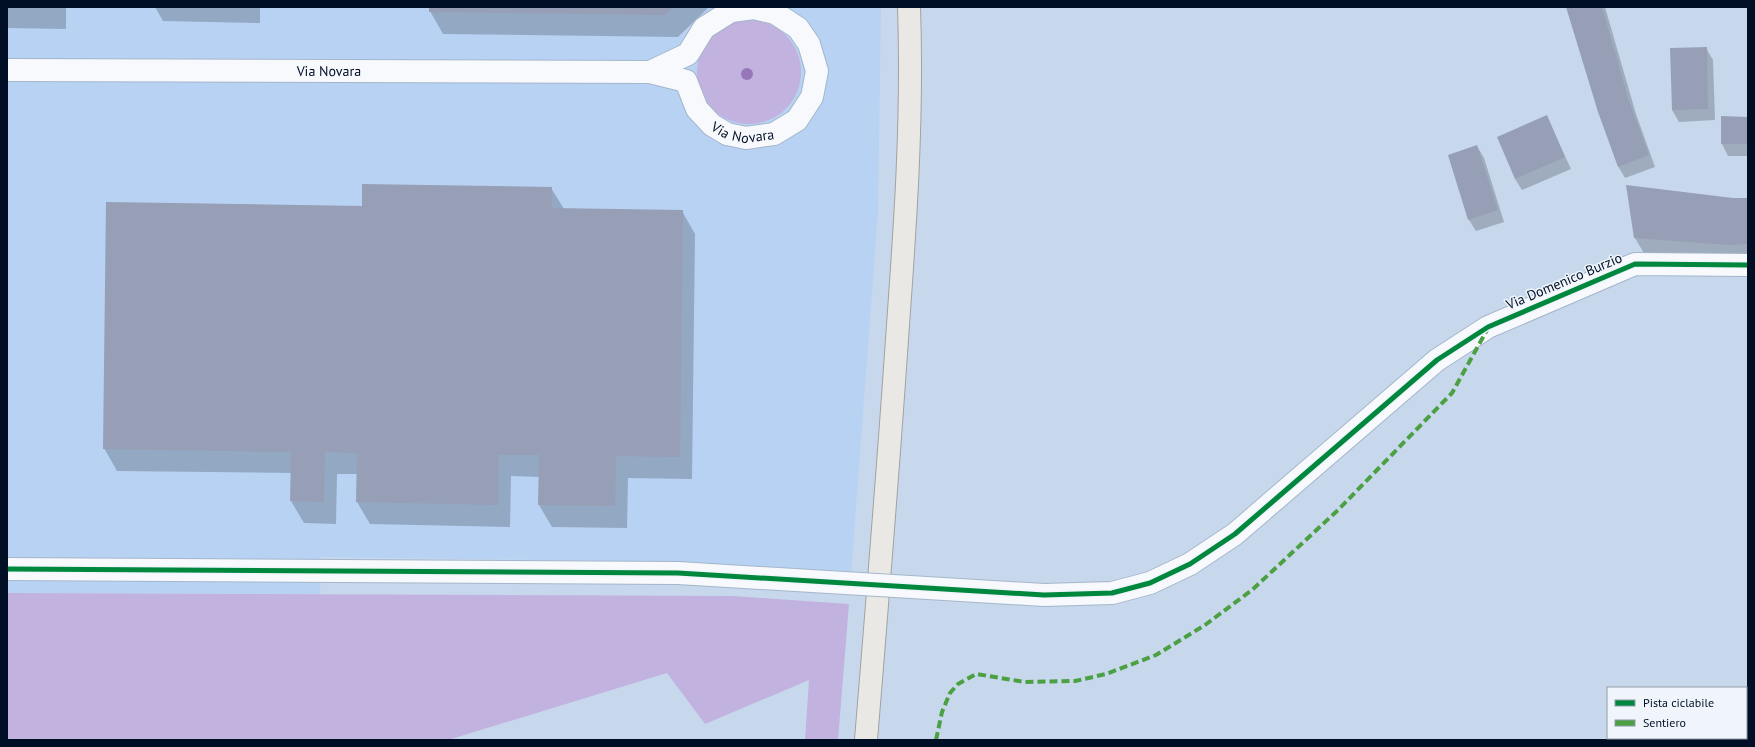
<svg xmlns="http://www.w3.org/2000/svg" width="1755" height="747" font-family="'PT Sans',sans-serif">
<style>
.built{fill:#b8d2f3}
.green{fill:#c2b2df}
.shadow{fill:#0003}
.building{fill:#969fb5}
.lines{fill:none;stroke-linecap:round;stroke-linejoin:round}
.minor-casing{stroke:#a4b6cb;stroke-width:24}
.major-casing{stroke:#a1a2a1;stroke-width:24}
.minor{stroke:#f7f9fc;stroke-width:22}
.major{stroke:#eae8e4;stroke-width:22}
.minor-bridge-casing{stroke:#a4b6cb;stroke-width:24;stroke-linecap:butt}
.minor-bridge{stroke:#f7f9fc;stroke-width:22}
.quiet{stroke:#4ba042;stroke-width:4;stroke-dasharray:8 4;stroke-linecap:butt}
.cycleway-casing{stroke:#eff5fb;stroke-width:8}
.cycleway{stroke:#00873e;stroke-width:5}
.tree{fill:#9777b9}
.labels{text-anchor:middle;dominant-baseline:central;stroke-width:3;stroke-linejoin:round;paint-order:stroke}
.street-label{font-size:14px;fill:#000f26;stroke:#eff5fb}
</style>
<rect width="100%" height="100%" fill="#c7d8ed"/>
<path class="built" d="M7,7h874l-3,205 -27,362 -226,-13 -304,-4 -1,37 -313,-1z"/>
<g class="green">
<circle cx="749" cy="72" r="52"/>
<path d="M7,593l726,3 116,8 -11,136h-33l4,-60 -104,44 -38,-51 -219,67h-441z"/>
</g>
<g class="shadow">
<path d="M7,7h59v22l-59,-1z"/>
<path d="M155,7h105v16l-97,-2z"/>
<path d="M430,7h279l-31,30 -235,-3 -13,-23z"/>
<path d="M1567,7h38l31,107 19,53 -30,11 -7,-12z"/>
<path d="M1706,48l7,12 2,60 -36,2 -7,-12z"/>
<path d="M1547,117l24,52 -49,21 -7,-11z"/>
<path d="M1748,118v38h-20l-6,-12z"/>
<path d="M1477,146l7,12 20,64 -28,9 -7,-11z"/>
<path d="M551,188l13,21 118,2 13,23 -3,245 -64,-1 -1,50 -75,-1 -13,-22 1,-28 -29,-1 -1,51 -140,-3 -13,-22 1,-28h-21l-1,50 -32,-1 -13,-22 1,-28 -175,-2 -13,-23 259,-241z"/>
<path d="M1748,199v63l-103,-7 -10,-17z"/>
</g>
<g class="building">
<path d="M429,7h245l-9,8 -236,-3z"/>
<path d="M1566,7h36l27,94 20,54 -31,12 -20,-55z"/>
<path d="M1707,47l1,62 -36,1 -2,-62z"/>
<path d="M1547,115l18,42 -50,22 -18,-42z"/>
<path d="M1721,116l27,1v27h-27z"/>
<path d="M1477,145l21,65 -30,10 -20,-65z"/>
<path d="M362,184l190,3v21l131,2 -3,247 -64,-1 -1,50 -77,-1 1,-50h-40l-1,50 -142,-3 1,-49 -32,-1 -1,50 -34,-1 1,-49 -188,-3 3,-247 256,4z"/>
<path d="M1626,185l107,13h15v46l-20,1 -94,-7z"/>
</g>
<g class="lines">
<defs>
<g id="minor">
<path id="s1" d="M7,70l643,2 36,9 11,28 15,16 15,9 19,4 28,-4 23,-14 15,-23 5,-26 -8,-27 -11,-16 -23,-15 -21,-5 -23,3 -27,17 -16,26 -38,18"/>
<path d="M7,569l671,4"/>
<path d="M1044,595l68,-2 38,-10 40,-19 45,-30 202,-174 51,-33 147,-63 113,1"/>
</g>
<path id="major" d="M866,740c11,-134 22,-267 31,-401 8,-110 16,-221 12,-332"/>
</defs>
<use href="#minor" class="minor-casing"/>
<use href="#major" class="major-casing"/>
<use href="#minor" class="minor"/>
<use href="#major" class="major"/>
<defs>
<path id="minor-bridge" d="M678,573l366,22"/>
</defs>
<use href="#minor-bridge" class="minor-bridge-casing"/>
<use href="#minor-bridge" class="minor-bridge"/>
<path class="quiet" d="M936,740l6,-28 8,-19 8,-9 18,-10 49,8 50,-1 31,-7 50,-19 49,-30 47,-35 86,-80 114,-117 35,-63"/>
<defs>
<path id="cycleway" d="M7,569l671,4 366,22 68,-2 38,-10 40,-19 45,-30 202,-174 51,-33 147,-63 113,1"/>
</defs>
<use href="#cycleway" class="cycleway-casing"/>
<use href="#cycleway" class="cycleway"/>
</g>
<circle class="tree" cx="747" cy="74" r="6"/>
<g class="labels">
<g class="street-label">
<text stroke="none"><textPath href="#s1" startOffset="322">Via Novara</textPath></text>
<text stroke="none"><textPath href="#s1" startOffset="765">Via Novara</textPath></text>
<text transform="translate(1564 281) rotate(-23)">Via Domenico Burzio</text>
</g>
</g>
<rect width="1755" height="747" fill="none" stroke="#000f26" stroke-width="16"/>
<rect x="1607" y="687" width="140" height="52" fill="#eff5fb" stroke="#8f99a6"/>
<rect x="1615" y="700" width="20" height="6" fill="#00873e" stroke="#8f99a6"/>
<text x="1643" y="707" font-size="12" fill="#000f26">Pista ciclabile</text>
<rect x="1615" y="720" width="20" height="6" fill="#4ba042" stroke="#8f99a6"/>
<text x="1643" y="727" font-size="12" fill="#000f26">Sentiero</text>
</svg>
